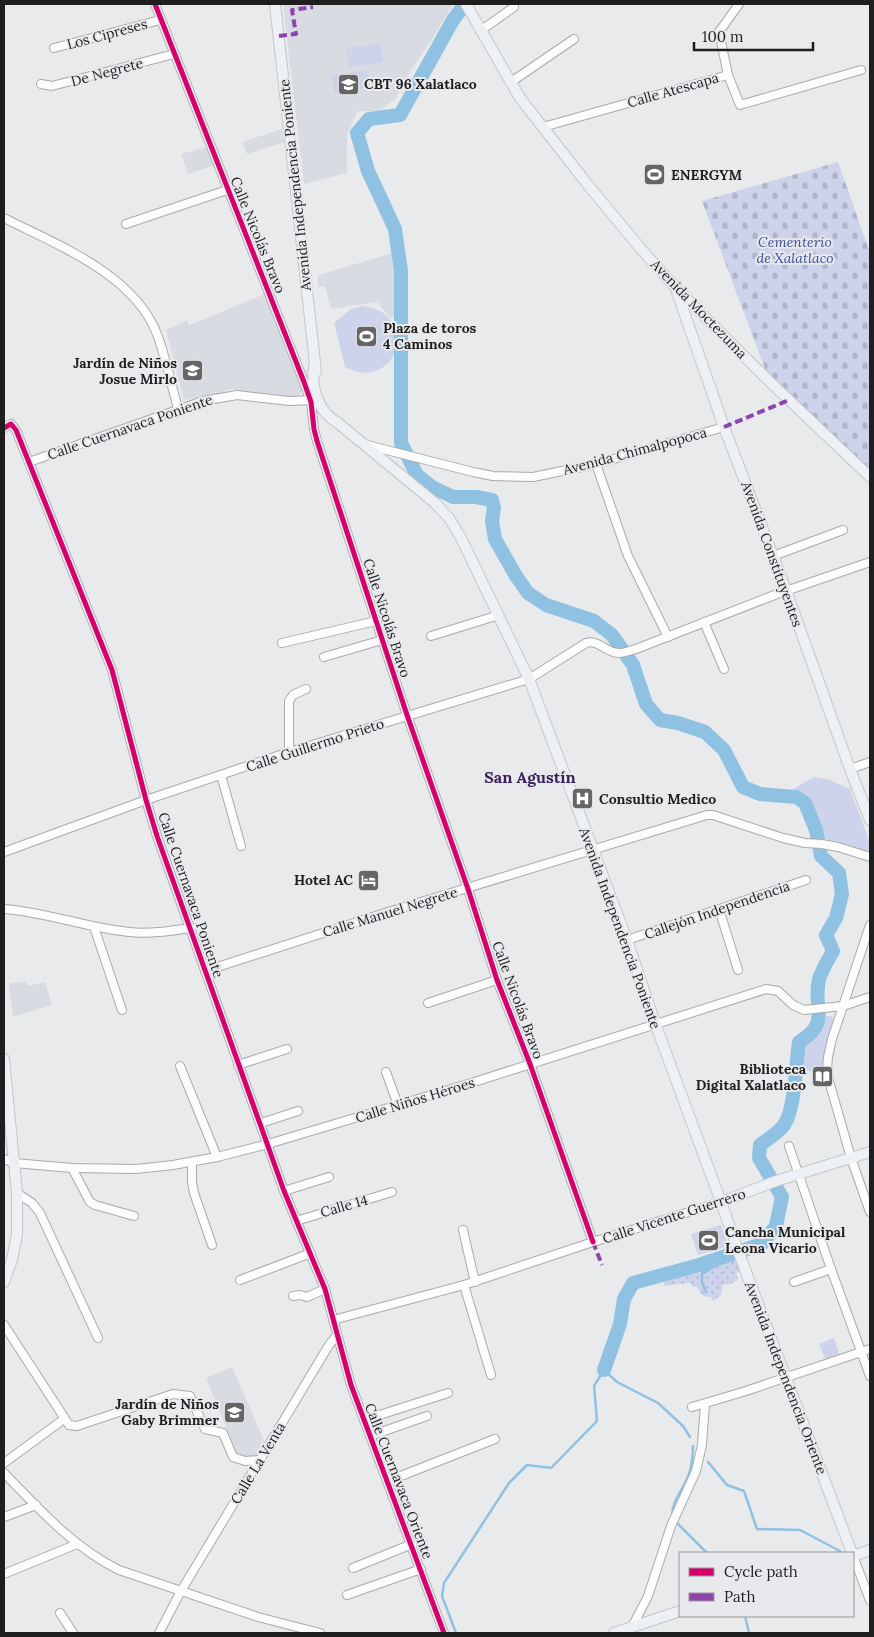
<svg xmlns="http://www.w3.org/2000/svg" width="874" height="1637" font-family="Lora,serif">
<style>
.built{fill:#d9dbe2}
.grass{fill:url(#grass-dots)}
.cemetery{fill:url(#cemetery-stones)}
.garden{fill:#ccd3ea}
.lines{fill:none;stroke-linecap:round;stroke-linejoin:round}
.stream{stroke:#8fc1e3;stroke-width:2.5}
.river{stroke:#8fc1e3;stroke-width:14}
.minor-casing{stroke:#a9aaab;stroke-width:10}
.major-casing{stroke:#c6c6c7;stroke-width:12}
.minor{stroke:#fcfcfc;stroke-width:8}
.major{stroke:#edf0f4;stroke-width:10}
.quiet{stroke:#8e44ad;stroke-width:4;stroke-dasharray:8 4;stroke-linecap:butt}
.cycleway-casing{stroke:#e8e9ec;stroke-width:8}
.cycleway{stroke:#d6006c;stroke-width:5}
.labels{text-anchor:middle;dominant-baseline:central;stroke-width:4;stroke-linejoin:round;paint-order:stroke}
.street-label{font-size:14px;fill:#1e1e1f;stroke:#e8e9ec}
.poi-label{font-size:14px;font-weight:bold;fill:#1e1e1f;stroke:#e8e9ec;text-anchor:start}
.park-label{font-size:14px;font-style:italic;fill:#3f4d9c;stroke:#e8e9ec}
.quarter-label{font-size:16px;font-weight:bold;fill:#3a215b;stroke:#e8e9ec}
</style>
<defs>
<pattern id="grass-dots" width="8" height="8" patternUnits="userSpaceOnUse" patternTransform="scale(1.25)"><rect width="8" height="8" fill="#ccd3ea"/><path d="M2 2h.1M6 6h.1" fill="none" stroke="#afb5c8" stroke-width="1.8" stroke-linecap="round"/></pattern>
<pattern id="cemetery-stones" width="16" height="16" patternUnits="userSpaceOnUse" patternTransform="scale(1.25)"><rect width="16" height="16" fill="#ccd3ea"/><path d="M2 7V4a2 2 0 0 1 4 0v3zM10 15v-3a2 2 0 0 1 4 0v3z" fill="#afb5c8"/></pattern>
</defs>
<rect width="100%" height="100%" fill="#e9eaeb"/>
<g class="built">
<path d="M283,4h170l-18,31 -24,35 -15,28 -16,13h-22l-11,24v38l-43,11z"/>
<path d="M285,128v14l-38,12 -5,-12z"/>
<path d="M209,146l7,19 -28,9 -7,-20z"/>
<path d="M400,251l6,62 -16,5 -13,-16 -46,7 -6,-23 -7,1v-12z"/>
<path d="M265,294l39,94 -8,12 -64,-11 -13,5 -35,6 -18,-70 21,-10 2,5z"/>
<path d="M26,981l2,5 17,-4 7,23 -39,12 -4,-33z"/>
<path d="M232,1367l34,78 -5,13 -23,-2 -32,-78z"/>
</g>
<path class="grass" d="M737,1254l7,17 -8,2 2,7 -10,5 -5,-1 -2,11 -8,6 -2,-4c-8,0 -11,-2 -13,-10h-6l-1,-4 -28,3 5,-10 10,-1 3,-3z"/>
<path class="cemetery" d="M838,162l32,91v214l-2,1 -99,-89 -67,-178z"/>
<g class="garden">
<path d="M381,44l2,18 -34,5 -3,-19z"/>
<path d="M367,71l2,17 -35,5 -2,-18z"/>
<path d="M362,306c61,7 35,88 -17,61l-11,-44 17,-14z"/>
<path d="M814,777l13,2 23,10 20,54v11l-49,-17c-5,-22 -4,-39 -28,-48z"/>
<path d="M823,1015l10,2 -2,19 -5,7 -4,30 -21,-3c0,-25 -2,-26 20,-38z"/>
<path d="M721,1225l7,21 -30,9 -7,-21z"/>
<path d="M834,1338l6,18 -14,5 -7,-17z"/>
</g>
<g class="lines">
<g class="stream">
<path d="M725,1263l2,-8"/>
<path d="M706,1292l-4,-10v-8l13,-8"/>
<path d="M708,1462l19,23 17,6 13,38 43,1 40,21"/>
<path d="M672,1516c0,-16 12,-27 17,-42 3,-9 4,-19 4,-28"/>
<path d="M677,1523l30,30"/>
<path d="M745,1616l4,17"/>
<path d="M456,1633l-14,-37 2,-13 65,-100 18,-18 24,3 46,-47 -3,-35 10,-16 13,12 41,21 25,23 7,11"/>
</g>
<path class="river" d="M465,4l-12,16 -53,95 -31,4 -12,14 11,38 27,58 6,42v172l16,32 15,12 21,10h23l16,3 2,8 -2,13 3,18 21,37 12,17 18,12 48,16 18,14 21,30 13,39 14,16 18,3 27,9 19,18 19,37 17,7 36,3 9,6 11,27 5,26 18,17 3,21 -6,24 -10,17 7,16c-5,9 -11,19 -14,28 -7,28 13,43 -20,63 -3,20 -4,68 -15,83 -7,9 -16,14 -24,20l-1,13 23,39 -6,29 -14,18 -63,21 -66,18 -9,16 -4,25 -16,46"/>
<defs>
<g id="minor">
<path d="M155,4l149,378 7,20 3,27 3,12 90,274 61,174 29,91 33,84 63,178"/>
<path d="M739,4l-20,28 9,43 12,30 121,-35"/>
<path d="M480,31l34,-24"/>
<path d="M54,48l106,-28"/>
<path d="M511,82l63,-43"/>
<path d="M41,84l11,2 122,-32"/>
<path d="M543,127l185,-52"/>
<path d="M4,218c53,27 130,56 153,116 9,24 14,50 21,74"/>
<path d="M126,224l101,-34"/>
<path d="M4,428l7,-4 5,6 96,240 34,130 11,36 127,355 41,98 26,96 93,248"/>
<path d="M367,445l106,27 20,4 40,1 63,-13 128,-37"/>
<path d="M29,462l174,-61 34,-6 52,6 27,-1"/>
<path d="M596,464l32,92 40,81"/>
<path d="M773,556l70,-26"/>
<path d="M704,622l20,47"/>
<path d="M431,636l68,-21"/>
<path d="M282,643l94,-22"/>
<path d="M324,657l58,-17"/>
<path d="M289,752v-51l4,-6 13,-6"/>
<path d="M850,769l20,-7"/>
<path d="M221,775l20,71"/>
<path d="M4,852l142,-52 143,-48 240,-73 57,-36c13,-4 21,11 34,10 5,0 11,-3 16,-4l141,-55 93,-32"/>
<path d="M4,909c42,3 83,19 125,23 21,2 41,-1 62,-4"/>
<path d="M719,909l19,61"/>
<path d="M870,925l-38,114 -4,18 -1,12 2,12 22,77 19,54"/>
<path d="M94,927l28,83"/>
<path d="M627,940l179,-60"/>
<path d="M205,971l183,-59 319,-97h6l70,23 22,5 17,1 16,3 32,10"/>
<path d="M428,1003l69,-23"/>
<path d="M238,1065l49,-16"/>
<path d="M180,1066l37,91"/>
<path d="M386,1072l12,33"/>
<path d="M261,1123l37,-12"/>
<path d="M789,1146l42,123 39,107"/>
<path d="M4,1159l10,4 58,5 64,1 37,-4 44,-8 51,-13 200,-60 298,-95 12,2 15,14 11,5 39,-4 27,-9"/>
<path d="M192,1162v20l2,11 18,52"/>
<path d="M72,1168l18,34 5,3 39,11"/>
<path d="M284,1191l45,-14"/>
<path d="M17,1193l15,10 8,10 58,125"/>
<path d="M296,1221l96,-29"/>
<path d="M463,1230l12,52"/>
<path d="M240,1280l71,-27"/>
<path d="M794,1282l37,-13"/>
<path d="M464,1285l27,90"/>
<path d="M293,1296l7,-1 7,2 18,-8"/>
<path d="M333,1320l131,-35 129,-43 128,-40"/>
<path d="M4,1325l65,100 8,1 96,-32 17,2 15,33 18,4 10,24 12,4 15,-1"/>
<path d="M692,1407l54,-16 124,-42"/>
<path d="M364,1420l84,-27"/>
<path d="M370,1436l57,-20"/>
<path d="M4,1463l60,-44"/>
<path d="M4,1473c35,36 70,75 115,97l139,47 62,16"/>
<path d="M388,1481l107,-42"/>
<path d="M4,1517l32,-12"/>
<path d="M853,1556l17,44"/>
<path d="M353,1568l59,-24"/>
<path d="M4,1574l73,-30"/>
<path d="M347,1595l74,-26"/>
<path d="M60,1613l13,20"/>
<path d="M632,1627l16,-31 23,-70 25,-55 6,-26 3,-41"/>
<path d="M159,1633l22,-42 148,-246 8,-10"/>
</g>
<g id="major">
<path d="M275,4l41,368"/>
<path d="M466,4l54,94 68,87 53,64 35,39 92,92 102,97"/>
<path d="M677,292l47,135 62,163 64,179 20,51"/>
<path d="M314,367c-3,21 4,45 24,56l97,80 14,15 12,20 68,141 98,261 28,83 66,179 19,54 112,297"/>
<path d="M4,1059l13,134v41l-5,26 -8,22"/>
<path d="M721,1202l55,-21 94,-29"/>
<path d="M853,1556l17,-6"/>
<path d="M614,1633l66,-22"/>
</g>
</defs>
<use href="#minor" class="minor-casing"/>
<use href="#major" class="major-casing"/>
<use href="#minor" class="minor"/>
<use href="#major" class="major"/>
<g class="quiet">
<path d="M279,36l17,-2 -4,-24 21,-3"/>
<path d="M724,427l65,-27"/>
<path d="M593,1242l9,23"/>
</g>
<defs>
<g id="cycleway">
<path d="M155,4l149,378 7,20 3,27 3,12 90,274 61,174 29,91 33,84 63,178"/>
<path d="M4,428l7,-4 5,6 96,240 34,130 11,36 127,355 41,98 26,96 93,248"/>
</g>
</defs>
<use href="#cycleway" class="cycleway-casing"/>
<use href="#cycleway" class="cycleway"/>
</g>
<defs>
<symbol id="school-square" viewBox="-11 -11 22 22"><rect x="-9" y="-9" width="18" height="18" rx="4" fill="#656566" stroke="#e8e9ec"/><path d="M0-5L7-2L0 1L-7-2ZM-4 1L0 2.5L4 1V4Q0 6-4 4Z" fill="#fff"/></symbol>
<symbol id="stadium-square" viewBox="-11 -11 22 22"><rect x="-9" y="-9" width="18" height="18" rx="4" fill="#656566" stroke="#e8e9ec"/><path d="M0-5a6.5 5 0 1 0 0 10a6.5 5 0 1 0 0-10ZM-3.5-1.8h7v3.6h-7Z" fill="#fff"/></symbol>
<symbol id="hospital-square" viewBox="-11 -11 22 22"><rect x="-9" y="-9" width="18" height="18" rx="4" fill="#656566" stroke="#e8e9ec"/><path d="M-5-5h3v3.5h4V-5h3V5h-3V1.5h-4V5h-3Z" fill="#fff"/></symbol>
<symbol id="hotel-square" viewBox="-11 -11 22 22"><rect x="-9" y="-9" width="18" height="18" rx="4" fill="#656566" stroke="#e8e9ec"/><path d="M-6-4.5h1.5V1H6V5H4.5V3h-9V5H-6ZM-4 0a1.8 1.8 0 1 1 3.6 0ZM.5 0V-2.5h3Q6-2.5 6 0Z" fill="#fff"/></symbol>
<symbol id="library-square" viewBox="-11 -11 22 22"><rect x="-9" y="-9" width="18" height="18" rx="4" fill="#656566" stroke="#e8e9ec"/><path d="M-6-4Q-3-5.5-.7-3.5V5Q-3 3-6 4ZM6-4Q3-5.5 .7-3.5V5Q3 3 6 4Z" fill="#fff"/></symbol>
</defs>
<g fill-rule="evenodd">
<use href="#school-square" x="336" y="72" width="25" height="25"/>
<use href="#stadium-square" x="642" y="162" width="25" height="25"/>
<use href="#stadium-square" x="354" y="324" width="25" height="25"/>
<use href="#school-square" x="180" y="358" width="25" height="25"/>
<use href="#hospital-square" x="570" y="786" width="25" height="25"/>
<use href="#hotel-square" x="356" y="868" width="25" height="25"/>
<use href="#library-square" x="810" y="1064" width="25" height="25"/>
<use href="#stadium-square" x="696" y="1228" width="25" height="25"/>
<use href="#school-square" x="222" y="1400" width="25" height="25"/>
</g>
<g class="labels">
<g class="street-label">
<text transform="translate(107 34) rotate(-15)">Los Cipreses</text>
<text transform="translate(107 72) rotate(-15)">De Negrete</text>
<text transform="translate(673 90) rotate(-16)">Calle Atescapa</text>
<text transform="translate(295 185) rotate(-96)">Avenida Independencia Poniente</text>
<text transform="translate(258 235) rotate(68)">Calle Nicolás Bravo</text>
<text transform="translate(699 309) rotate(46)">Avenida Moctezuma</text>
<text transform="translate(130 427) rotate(-19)">Calle Cuernavaca Poniente</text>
<text transform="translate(635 451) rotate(-15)">Avenida Chimalpopoca</text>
<text transform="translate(772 554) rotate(70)">Avenida Constituyentes</text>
<text transform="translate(387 618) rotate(72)">Calle Nicolás Bravo</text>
<text transform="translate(315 745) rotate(-18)">Calle Guillermo Prieto</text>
<text transform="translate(191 895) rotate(71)">Calle Cuernavaca Poniente</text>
<text transform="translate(717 910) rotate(-19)">Callejón Independencia</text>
<text transform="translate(390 912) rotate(-17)">Calle Manuel Negrete</text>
<text transform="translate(620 928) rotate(70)">Avenida Independencia Poniente</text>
<text transform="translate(518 1000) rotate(70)">Calle Nicolás Bravo</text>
<text transform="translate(415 1100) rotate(-17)">Calle Niños Héroes</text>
<text transform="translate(344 1206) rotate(-16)">Calle 14</text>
<text transform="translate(674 1216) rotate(-18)">Calle Vicente Guerrero</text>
<text transform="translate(786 1378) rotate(69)">Avenida Independencia Oriente</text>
<text transform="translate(258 1463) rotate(-59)">Calle La Venta</text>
<text transform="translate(399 1481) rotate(69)">Calle Cuernavaca Oriente</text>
</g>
<g class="poi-label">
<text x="364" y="84">CBT 96 Xalatlaco</text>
<text x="671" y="175">ENERGYM</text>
<text x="383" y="328">Plaza de toros<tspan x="383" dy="16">4 Caminos</tspan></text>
<text x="177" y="363" text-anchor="end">Jardín de Niños<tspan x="177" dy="16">Josue Mirlo</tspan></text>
<text x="599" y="799">Consultio Medico</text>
<text x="353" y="880" text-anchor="end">Hotel AC</text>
<text x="806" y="1069" text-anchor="end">Biblioteca<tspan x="806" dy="16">Digital Xalatlaco</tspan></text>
<text x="725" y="1232">Cancha Municipal<tspan x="725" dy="16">Leona Vicario</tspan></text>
<text x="219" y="1404" text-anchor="end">Jardín de Niños<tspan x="219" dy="16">Gaby Brimmer</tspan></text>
</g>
<g class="park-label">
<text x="795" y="242">Cementerio<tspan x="795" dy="16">de Xalatlaco</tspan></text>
</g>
<g class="quarter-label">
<text x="530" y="777">San Agustín</text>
</g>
</g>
<rect width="874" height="1637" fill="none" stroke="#1e1e1f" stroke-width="10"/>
<rect x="679" y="1552" width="175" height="65" fill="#e8e9ec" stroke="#97989a"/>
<rect x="689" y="1568" width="25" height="8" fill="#d6006c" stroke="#97989a"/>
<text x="724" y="1577" font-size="15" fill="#1e1e1f">Cycle path</text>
<rect x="689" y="1593" width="25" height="8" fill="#8e44ad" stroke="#97989a"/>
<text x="724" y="1602" font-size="15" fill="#1e1e1f">Path</text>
<path d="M694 42v8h119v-8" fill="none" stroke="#1e1e1f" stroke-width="2.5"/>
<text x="702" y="42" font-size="15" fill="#1e1e1f" stroke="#e8e9ec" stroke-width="4" paint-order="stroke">100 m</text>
</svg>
